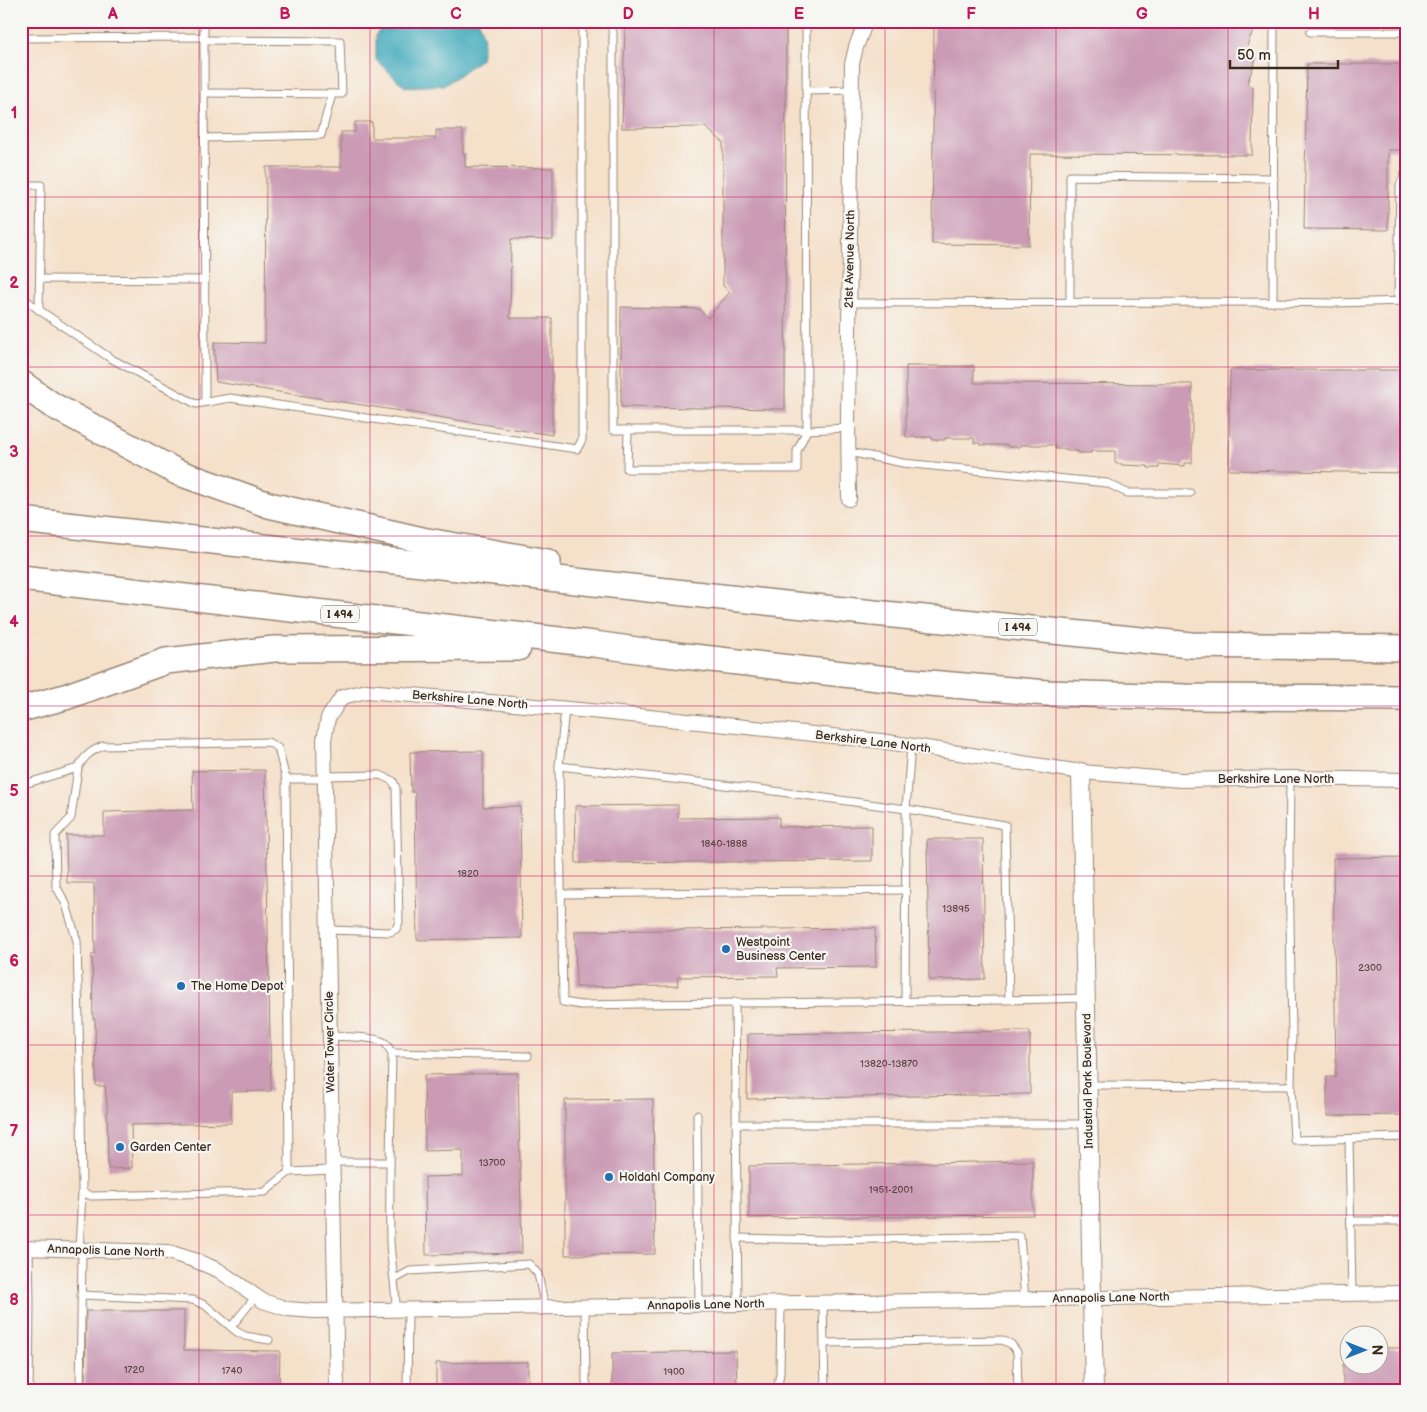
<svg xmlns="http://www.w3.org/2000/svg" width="1427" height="1412" font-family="'Balsamiq Sans',sans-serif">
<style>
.water{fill:#3ca9bb;stroke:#3c6a6c}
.building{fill:#cb9bb5}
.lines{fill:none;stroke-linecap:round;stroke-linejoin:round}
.service-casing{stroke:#988574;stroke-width:9}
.minor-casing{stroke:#988574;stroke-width:16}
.tertiary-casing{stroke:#988574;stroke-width:20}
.motorway-casing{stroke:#988574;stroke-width:28}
.service{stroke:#fff;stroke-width:7}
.minor{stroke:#fff;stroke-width:14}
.tertiary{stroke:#fff;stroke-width:18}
.motorway{stroke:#fff;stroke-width:25}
.grid{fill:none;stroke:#c2185b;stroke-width:1;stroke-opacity:0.55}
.poi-dot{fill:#1f6fb2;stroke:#f6f6f2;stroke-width:2}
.labels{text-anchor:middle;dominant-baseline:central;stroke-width:4.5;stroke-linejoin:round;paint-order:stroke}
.number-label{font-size:10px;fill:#5f4644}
.shield{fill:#f6f6f2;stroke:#73675e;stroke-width:1}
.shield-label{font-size:11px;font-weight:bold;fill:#3b2a1e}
.street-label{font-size:12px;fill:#3b2a1e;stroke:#f6f6f2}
.poi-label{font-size:12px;fill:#3b2a1e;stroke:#f6f6f2;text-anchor:start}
.neatline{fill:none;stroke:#c2185b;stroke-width:2}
.grid-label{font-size:16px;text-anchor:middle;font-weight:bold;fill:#c2185b}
</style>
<rect width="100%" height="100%" fill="#f6f6f2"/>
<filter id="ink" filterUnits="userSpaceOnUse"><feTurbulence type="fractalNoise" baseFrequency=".02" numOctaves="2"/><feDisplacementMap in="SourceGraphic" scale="10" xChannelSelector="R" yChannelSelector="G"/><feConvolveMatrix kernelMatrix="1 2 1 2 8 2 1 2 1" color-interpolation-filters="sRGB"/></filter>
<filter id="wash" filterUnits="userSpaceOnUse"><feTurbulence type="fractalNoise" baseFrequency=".0096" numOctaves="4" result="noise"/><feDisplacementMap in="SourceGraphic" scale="20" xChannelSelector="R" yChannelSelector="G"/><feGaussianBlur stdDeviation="1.12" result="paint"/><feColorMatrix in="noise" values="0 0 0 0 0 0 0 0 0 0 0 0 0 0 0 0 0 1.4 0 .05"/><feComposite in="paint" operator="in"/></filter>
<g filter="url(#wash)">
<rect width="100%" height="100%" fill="#f5e0c9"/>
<path class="water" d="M388,21h91l5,18 -3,20 -36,26 -40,2 -29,-27v-26z"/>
<g id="blocks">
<g class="building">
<path d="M934,21h320v7l-10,25 12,5 -9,26 6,4 -1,67 -222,-1 -1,91 -97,-1z"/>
<path d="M632,23l154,4 -1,382 -164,-2v-100l78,2 9,9 22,-26 -7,-6v-144l-18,-15 -83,1 3,-101z"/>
<path d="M1307,64h99v86h-18v80l-84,-1z"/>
<path d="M355,122h17v16h64v-8h27v24h2v13l88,1v72l-42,-1 -1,79h42v117l-336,-53 -2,-40 51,1 1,-176h75v-35h14z"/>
<path d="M906,366h68v17l218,1v79h-7v3l-26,-2v4h-11v-2l-26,-1v-1l-7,-1v-12h-24v2h-13v-2h-10v-2h-13v-4h-35v2h-12v-2h-28v-2h-6v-5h-29v2h-13v-3h-26z"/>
<path d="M1230,370h176v103l-177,-3z"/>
<path d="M483,751v56l37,-1 2,132 -105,2 -2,-148h-4l-1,-40z"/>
<path d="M265,770l6,321 -40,1v31l-100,2 1,43 -24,1 -1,-65 -2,-18h-9l-1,-67h-2l-1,-65h3l-1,-71h-27l-1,-48h38v-23l89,-2 -1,-39z"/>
<path d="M678,805v13l101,-1v10l93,-1v35l-296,2 -1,-57z"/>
<path d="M927,839h56l2,140 -56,1z"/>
<path d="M1406,857v258l-79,1v-39h9l-3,-219z"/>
<path d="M875,928l1,39 -99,1 1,8 -101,1 1,9 -102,1 -1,-56z"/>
<path d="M1030,1031v63l-283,5 1,-65z"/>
<path d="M518,1073l4,180 -96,2 -1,-78 38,-1v-26l-38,1 -1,-76z"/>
<path d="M653,1099l2,155 -90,1v-155z"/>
<path d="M1033,1161v54l-284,3v-52z"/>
<path d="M86,1311h98v39l96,1 -1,40h-194z"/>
<path d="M1380,1348h26v43h-63v-27h37z"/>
<path d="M736,1351l1,40h-125v-38z"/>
<path d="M528,1362v29h-92v-28z"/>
</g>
</g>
</g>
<g filter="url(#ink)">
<use href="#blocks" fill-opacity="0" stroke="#988574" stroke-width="1"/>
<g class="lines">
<defs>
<g id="service">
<path d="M608,21l5,11v398h15l-1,39h170v-18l10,-21 -1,-409"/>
<path d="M1310,32h96"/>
<path d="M204,37l1,365"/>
<path d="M21,38l183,-1v-16"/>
<path d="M204,40l136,1 2,53 -137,-1"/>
<path d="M806,91l46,-1"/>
<path d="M205,138l116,-3 11,-41"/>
<path d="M21,185h20l-2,125 71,48 86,46 34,-6 347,51 5,-9v-419"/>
<path d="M40,279l165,1"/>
<path d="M21,296l18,14"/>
<path d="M1398,301l2,-116 6,-13"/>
<path d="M1070,302v-126l204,2"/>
<path d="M1273,302l61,1 72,-2"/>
<path d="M850,303l423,-1 1,-281"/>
<path d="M628,430h179l41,-2"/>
<path d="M849,452l54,11 204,20 20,10h63"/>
<path d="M565,709l-6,57 200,23 147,20 5,-63"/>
<path d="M559,766l4,236 18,3c168,-3 337,-2 505,-7"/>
<path d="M78,768l-7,50 -16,17 1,51 10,18 11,37 4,166 1,85"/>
<path d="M324,776l56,-1 13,6 3,7 3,134 -3,7 -6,3 -62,-2"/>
<path d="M1290,778l-1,86 3,169 -1,53 3,54 112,-3"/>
<path d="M286,779h38"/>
<path d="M21,785l57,-17c6,-12 13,-17 25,-22l165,-4 10,6 8,31 3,393 -24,20 -174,4 -9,-4 -3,58"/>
<path d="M561,894l344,-4"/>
<path d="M735,1002l3,303"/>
<path d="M905,1002l1,-193 99,16 4,175"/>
<path d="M330,1036c11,1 47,0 55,7 3,3 5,7 7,10 -1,63 -3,125 -2,188 1,23 6,45 6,68"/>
<path d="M392,1053l136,3"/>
<path d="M1089,1085l202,1"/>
<path d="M697,1115l2,190"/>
<path d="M736,1124h353"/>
<path d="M1349,1139l3,155"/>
<path d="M332,1162h58"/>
<path d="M289,1172l44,-2"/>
<path d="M1351,1221h55"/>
<path d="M737,1238l91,2 192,-4 5,64"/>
<path d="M395,1279l15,-8 119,-7 9,10 7,34"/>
<path d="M81,1295l112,5 12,5 32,27 8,4 24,4"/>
<path d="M823,1303l1,40"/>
<path d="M585,1308l1,73 2,10"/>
<path d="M231,1327l25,-31"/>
<path d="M29,1391l1,-86 -1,-57"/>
<path d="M80,1391l2,-140"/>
<path d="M407,1391l1,-82"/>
<path d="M777,1391l3,-18 1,-69"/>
<path d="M825,1391l-1,-48 178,-3 9,4 6,8 1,39"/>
</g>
<g id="minor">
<path d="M849,499l-1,-78 4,-357 4,-17 10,-26"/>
<path d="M21,1248l147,4 26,8 24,10 45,31 25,8 26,2 1092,-18"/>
<path d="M337,1391l-13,-651 4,-22 14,-21 25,-6 224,20 290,30 200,31 100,8 109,-2 116,2"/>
</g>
<path id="tertiary" d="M1081,772l13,619"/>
<g id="motorway">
<path d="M21,383l31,22 125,67 92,33 153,35 126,22"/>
<path d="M21,520l754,83 416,42 215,3"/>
<path d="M21,578l573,66 64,9 247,28 142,12 139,4 220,1"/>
<path d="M21,709l44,-12 101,-36 108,-12 244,-1"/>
</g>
</defs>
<use href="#service" class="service-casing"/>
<use href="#minor" class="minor-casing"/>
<use href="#tertiary" class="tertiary-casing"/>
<use href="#motorway" class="motorway-casing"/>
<use href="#service" class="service"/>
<use href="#minor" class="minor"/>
<use href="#tertiary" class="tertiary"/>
<use href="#motorway" class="motorway"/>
</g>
</g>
<path class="grid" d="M199,21v1370M370,21v1370M542,21v1370M714,21v1370M885,21v1370M1056,21v1370M1228,21v1370M21,197h1385M21,367h1385M21,536h1385M21,706h1385M21,876h1385M21,1045h1385M21,1215h1385"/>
<g class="poi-dot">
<circle cx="726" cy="949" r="5"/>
<circle cx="181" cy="986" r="5"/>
<circle cx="120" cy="1147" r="5"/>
<circle cx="609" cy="1177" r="5"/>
</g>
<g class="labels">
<g class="number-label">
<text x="724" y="844">1840-1888</text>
<text x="468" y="874">1820</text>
<text x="956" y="909">13895</text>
<text x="1370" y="968">2300</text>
<text x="889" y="1064">13820-13870</text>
<text x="492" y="1163">13700</text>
<text x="891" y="1190">1951-2001</text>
<text x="134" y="1370">1720</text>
<text x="232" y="1371">1740</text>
<text x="674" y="1372">1900</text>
</g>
<g class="shield">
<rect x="321" y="605.5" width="38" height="17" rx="4"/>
<rect x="999" y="618.5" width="38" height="17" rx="4"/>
</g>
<g class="shield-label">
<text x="340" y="614">I 494</text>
<text x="1018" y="627">I 494</text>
</g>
<g class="street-label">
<text transform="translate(850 259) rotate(-89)">21st Avenue North</text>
<text transform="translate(470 700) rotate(5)">Berkshire Lane North</text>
<text transform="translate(873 742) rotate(7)">Berkshire Lane North</text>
<text x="1276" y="779">Berkshire Lane North</text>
<text transform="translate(330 1042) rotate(-91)">Water Tower Circle</text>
<text transform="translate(1088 1081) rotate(-91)">Industrial Park Boulevard</text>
<text transform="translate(106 1251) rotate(2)">Annapolis Lane North</text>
<text transform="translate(1111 1298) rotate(-1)">Annapolis Lane North</text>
<text transform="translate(706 1305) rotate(-1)">Annapolis Lane North</text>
</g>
<g class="poi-label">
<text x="736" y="942">Westpoint<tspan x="736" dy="14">Business Center</tspan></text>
<text x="191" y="986">The Home Depot</text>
<text x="130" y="1147">Garden Center</text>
<text x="619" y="1177">Holdahl Company</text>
</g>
</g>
<rect width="1427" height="1412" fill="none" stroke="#f6f6f2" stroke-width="55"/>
<g transform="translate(1364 1350) rotate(90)"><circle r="24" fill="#f6f6f2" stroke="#aba49d"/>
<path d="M0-4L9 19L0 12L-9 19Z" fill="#1f6fb2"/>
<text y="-8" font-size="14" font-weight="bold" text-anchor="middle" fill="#3b2a1e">N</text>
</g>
<path d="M1230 60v8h108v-8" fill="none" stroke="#3b2a1e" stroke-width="2.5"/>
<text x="1237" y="60" font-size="15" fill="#3b2a1e" stroke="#f6f6f2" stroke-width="4" paint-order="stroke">50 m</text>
<rect x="28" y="28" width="1372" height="1356" class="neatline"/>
<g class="grid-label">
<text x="113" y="19">A</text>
<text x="285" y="19">B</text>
<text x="456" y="19">C</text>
<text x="628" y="19">D</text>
<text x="799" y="19">E</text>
<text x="971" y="19">F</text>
<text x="1142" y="19">G</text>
<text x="1314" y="19">H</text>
<text x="14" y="118">1</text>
<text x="14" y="288">2</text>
<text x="14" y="457">3</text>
<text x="14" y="627">4</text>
<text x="14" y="796">5</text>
<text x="14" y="966">6</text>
<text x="14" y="1136">7</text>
<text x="14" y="1305">8</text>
</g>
</svg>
